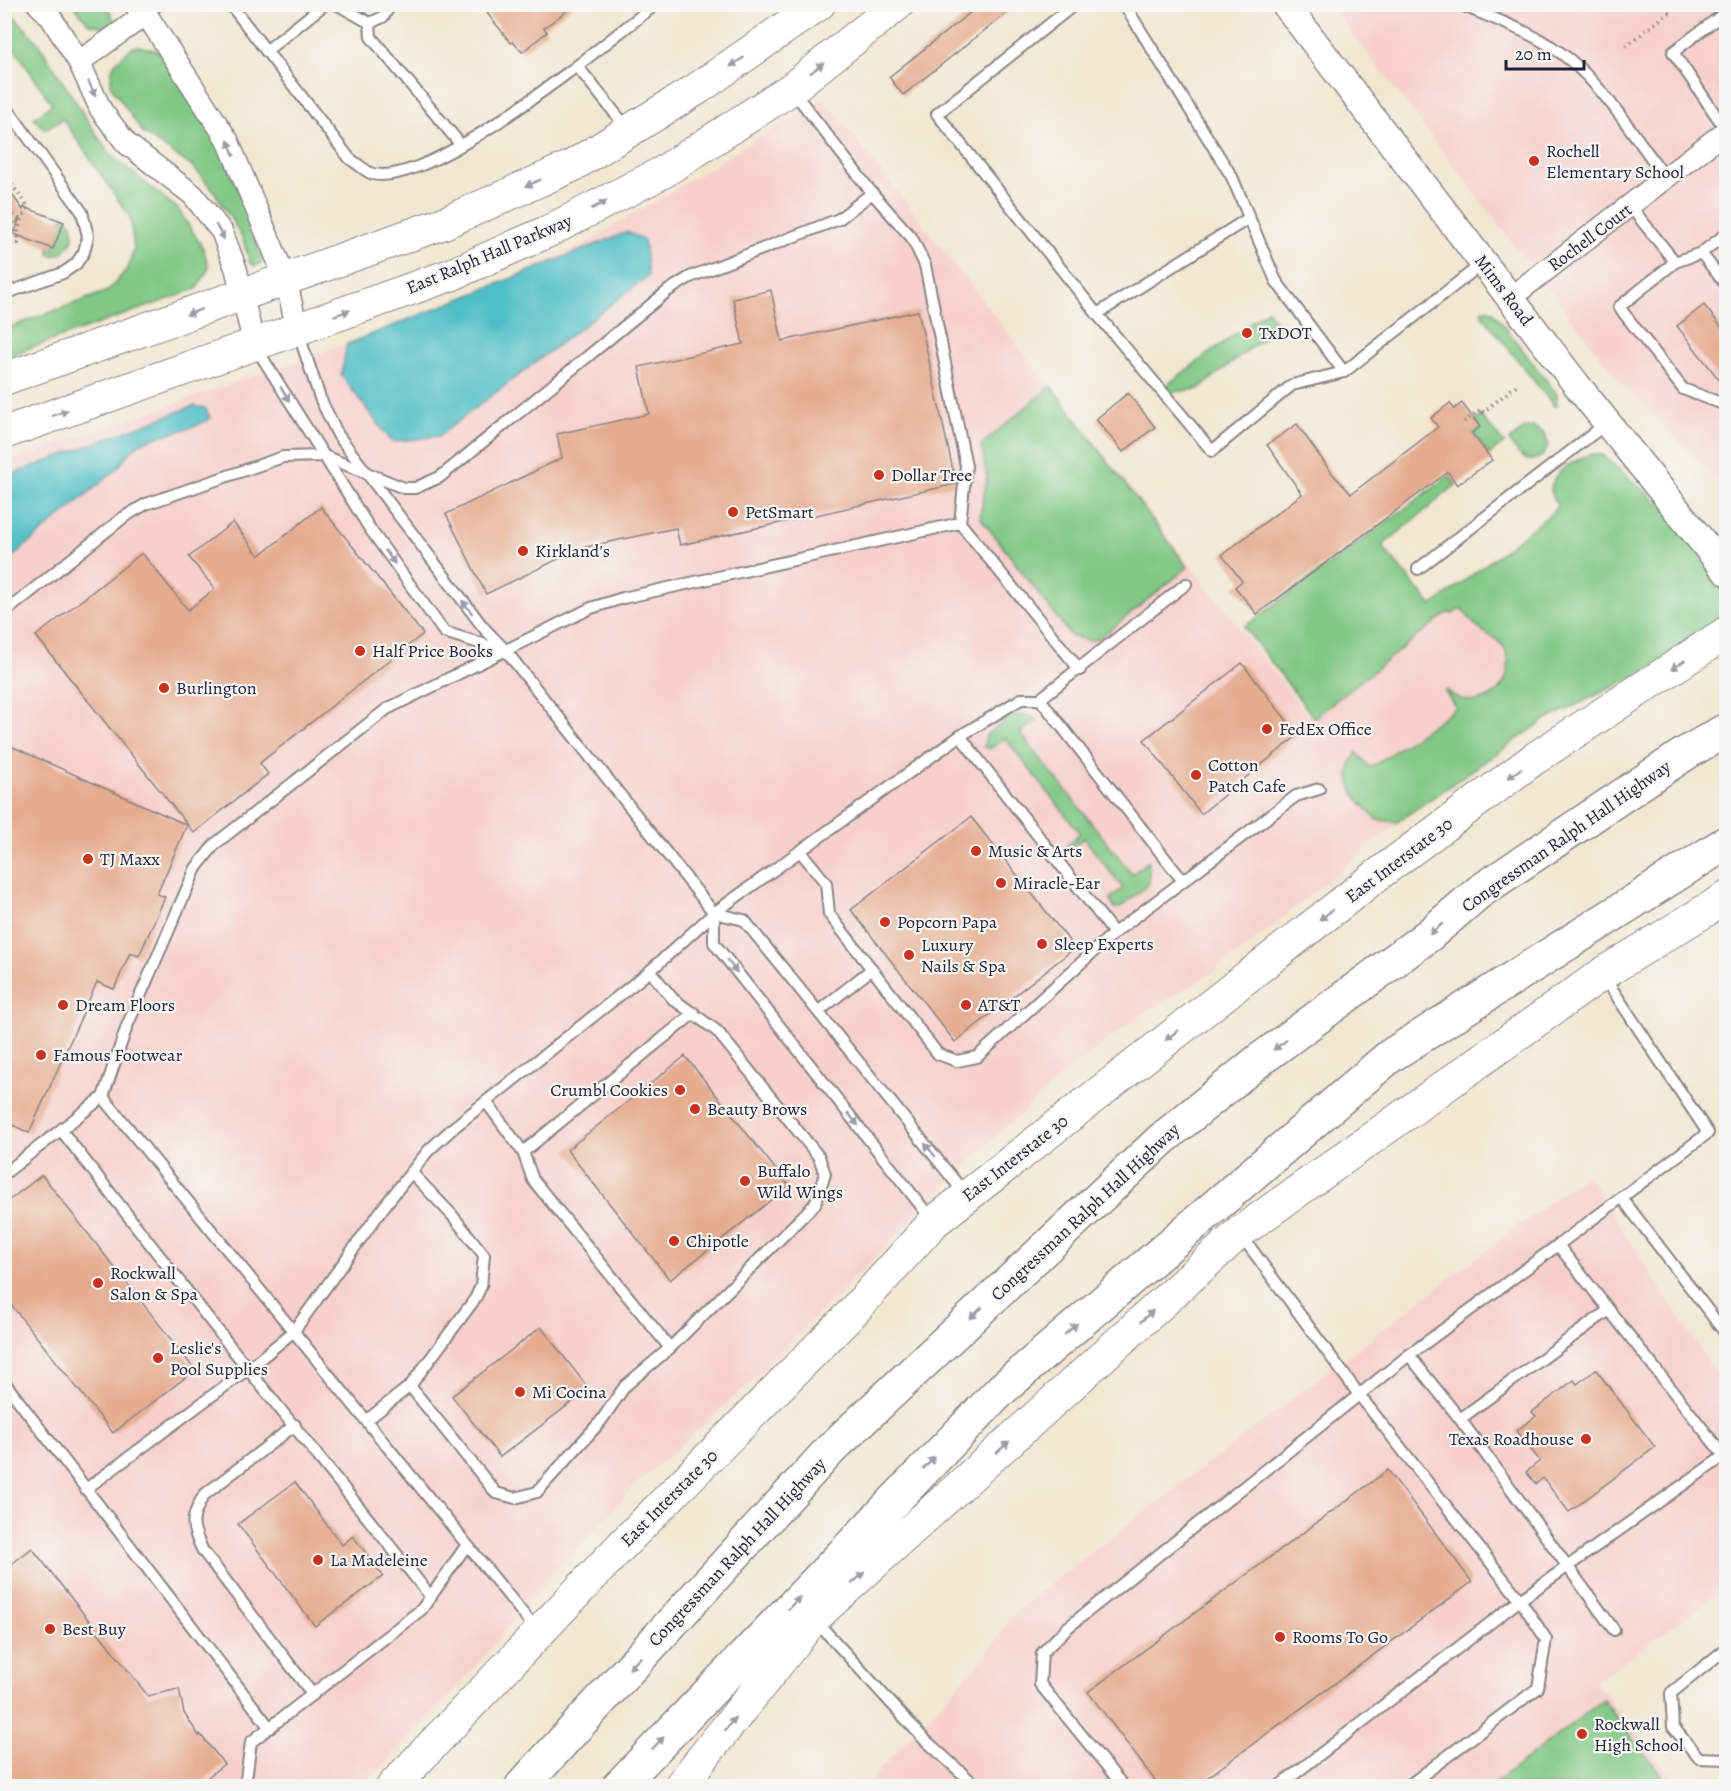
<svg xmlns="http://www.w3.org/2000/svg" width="1731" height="1791" font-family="Alegreya,serif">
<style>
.built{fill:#f7d0cc}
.green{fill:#80c884;stroke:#517560;stroke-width:1.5}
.water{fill:#50bfc6;stroke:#397080;stroke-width:1.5}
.building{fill:#e6ac8f}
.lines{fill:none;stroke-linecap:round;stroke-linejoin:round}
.service-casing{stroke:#8a8486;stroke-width:14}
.minor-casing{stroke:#8a8486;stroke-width:24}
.tertiary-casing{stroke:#8a8486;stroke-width:30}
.secondary-casing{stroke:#8a8486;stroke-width:34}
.motorway-casing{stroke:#8a8486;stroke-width:36}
.path{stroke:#8a8486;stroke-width:4;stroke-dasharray:1.5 4.5;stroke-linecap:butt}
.service{stroke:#fff;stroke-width:10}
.minor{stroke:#fff;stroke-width:21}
.tertiary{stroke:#fff;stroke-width:27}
.secondary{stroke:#fff;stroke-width:32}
.motorway{stroke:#fff;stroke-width:33}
.oneway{fill:#9c9ca7}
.poi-dot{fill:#c8321e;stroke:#f6f6f2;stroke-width:2}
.labels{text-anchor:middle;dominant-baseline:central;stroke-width:4.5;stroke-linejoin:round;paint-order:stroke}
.poi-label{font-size:18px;fill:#22223b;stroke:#f6f6f2;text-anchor:start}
.street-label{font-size:18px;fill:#22223b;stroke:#f6f6f2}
</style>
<rect width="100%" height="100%" fill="#f6f6f2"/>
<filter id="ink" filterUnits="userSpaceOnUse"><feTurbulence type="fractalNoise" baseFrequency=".0167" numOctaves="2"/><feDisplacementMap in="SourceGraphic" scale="12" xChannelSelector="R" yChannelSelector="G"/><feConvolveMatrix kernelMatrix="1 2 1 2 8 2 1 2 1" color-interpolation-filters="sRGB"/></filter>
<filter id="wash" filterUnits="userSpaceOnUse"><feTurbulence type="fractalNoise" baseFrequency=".008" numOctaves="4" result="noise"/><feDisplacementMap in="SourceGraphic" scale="24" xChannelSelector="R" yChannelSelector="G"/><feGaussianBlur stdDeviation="1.35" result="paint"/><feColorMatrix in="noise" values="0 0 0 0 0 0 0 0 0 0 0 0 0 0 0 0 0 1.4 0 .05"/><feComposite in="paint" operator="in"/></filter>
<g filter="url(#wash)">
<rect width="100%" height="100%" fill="#f2e7d2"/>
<g class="built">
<path d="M1330,5h396v483l-104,-104z"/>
<path d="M824,98l484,618 165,-127 85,114 -110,79 -195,160 -44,33 -69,40 -78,61 -78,72 -230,231 -119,107 -84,89 -96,116 -92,95h-358l-1,-1323 436,-152 146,-68z"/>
<path d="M1586,1174l140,215v199l-131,94 84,104h-814l122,-132 31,-45z"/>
</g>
<g class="green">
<path d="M4,5l34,38 71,111 69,55 25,39 6,20 -12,21 -192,68v-28l103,-38 19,-22 7,-20 -4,-32 -67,-98 -18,11 -11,-12 18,-14 -47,-69z"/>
<path d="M73,5h34l7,15 -8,7 -17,-3z"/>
<path d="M139,46l19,5 64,99 25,63 14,45v6l-6,2 -5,-3 -8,-26 -28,-46 -21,-24 -50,-34 -32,-47v-14l4,-9 18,-16z"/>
<path d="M65,216l8,10v14l-11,13 -9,3 -4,-2v-6l4,1 10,-26 -4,-2z"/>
<path d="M1485,309l8,3 64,82v12h-3l-72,-91v-5z"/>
<path d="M1267,310l12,16 -81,63 -26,3 -8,-5z"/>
<path d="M1051,386l137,181 -87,70 -10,4 -20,-5 -91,-119 7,-40 -6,-32z"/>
<path d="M1481,416l23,27 -15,12 -17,-22 8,-6 -5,-7z"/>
<path d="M1534,427l11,7 3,12 -6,10c-16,11 -24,-3 -33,-15l16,-13z"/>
<path d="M1592,454l10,1 107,91 16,25 1,23 -4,18 -9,13 -36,30 -133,66 -147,101 -20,-2c-21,-21 -39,-40 -20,-68l13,16 86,-60 -11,-17 2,-1c28,27 71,0 59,-37 -5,-16 -19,-16 -30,-27 -6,-5 -10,-13 -14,-18l-9,6 -6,-1 -133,105 -70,-91 205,-151 7,9 -74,61 50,60 120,-93 6,-8c-21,-25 12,-44 34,-51z"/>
<path d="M1029,715l8,5 -17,13 112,141 17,-13v23l-29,24h-6l-4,-9 13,-11 -39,-50 -15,11 -4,-1 15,-15 -75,-95 -15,11 -6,-2 2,-12 25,-19z"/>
<path d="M1603,1700l67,86h-179z"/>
</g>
<g class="water">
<path d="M627,232l17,8 4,36 -209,160 -47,6 -51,-67 6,-31z"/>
<path d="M193,406l12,2 5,10c-22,17 -58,13 -78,32 -6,5 -10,13 -15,19l-112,94v-86z"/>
</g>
<g id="blocks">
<g class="building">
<path d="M485,4h91l-32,24 3,4 -25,20 -9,-10 -2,1 -24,-30 2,-2z"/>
<path d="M981,4h37l-115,91 -14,-18z"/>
<path d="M4,177l6,7 -3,3 16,23 1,-3 40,15 -11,27 -39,-15 5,-14 -12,9 -3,-1z"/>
<path d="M771,290l11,51 136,-30 38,173 -276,61 -4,-17 -95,20 -95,46 -40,-80 116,-56 -5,-24 92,-20 -10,-47 104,-23 -10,-45z"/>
<path d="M1704,305l22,28v51l-2,2 -47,-60z"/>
<path d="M1128,393l27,34 -32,25 -27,-33z"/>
<path d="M1450,403l4,6 8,-6 18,24 -8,6 20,27 -35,25 -9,-13 -191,142 -22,-27 7,-6 -20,-26 80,-61 -35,-49 30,-21 34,48 20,22 87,-67 -7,-9z"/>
<path d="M321,507l102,127 -163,129 8,11 -74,59 -158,-197 106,-83 46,57 27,-21 -26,-32 44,-35 26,34z"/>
<path d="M1242,663l56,72 -97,79 -57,-74z"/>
<path d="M4,743l183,82 -30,69 8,3 -26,59 -9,-3 -16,36 -17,-7 -68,151 -25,-12z"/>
<path d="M971,817l104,131 -120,94 -104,-132z"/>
<path d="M685,1056l104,130 -119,94 -103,-130z"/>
<path d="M42,1175l153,195 -82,63 -109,-137v-92z"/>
<path d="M541,1327l48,62 -89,68 -48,-61z"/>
<path d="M1596,1370l59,77 -86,65 -26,-34 -7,6 -10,-12 14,-11 -24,-30 20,-15 -4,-4 42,-32 3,4z"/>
<path d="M1388,1470l84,112 -276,204h-37l-71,-94z"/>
<path d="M295,1482l47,63 11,-9 30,40 -68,50 -77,-102z"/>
<path d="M32,1548l116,148 31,-7 5,24 15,23 1,-2 24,30 -27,22 -2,-3 -5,3h-186v-216z"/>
</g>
</g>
</g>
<g filter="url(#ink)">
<use href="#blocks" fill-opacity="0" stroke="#8a8486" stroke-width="1.5"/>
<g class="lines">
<defs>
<g id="service">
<path d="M230,4l120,155c7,4 16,13 23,15 49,11 164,-79 204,-108"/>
<path d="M336,4l34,19 1,14 90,108"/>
<path d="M1075,4l-138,110 160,200 115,137 80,-66 52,-13 139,-109"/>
<path d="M1124,4l108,173 44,104 68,91"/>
<path d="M1459,4c38,16 79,30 111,56 36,30 67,80 96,118"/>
<path d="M1726,12l-53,40 53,78"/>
<path d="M146,14l13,-10"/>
<path d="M370,23l13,-6 8,-13"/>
<path d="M266,51l59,-47"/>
<path d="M793,91l79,102 40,45 13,27 41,201 -6,57 120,147"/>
<path d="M4,104l78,108 6,24 -4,16 -8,12 -13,9 -59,21"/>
<path d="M627,128l-50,-62 79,-62"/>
<path d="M1630,206l45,56 26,-9 25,32"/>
<path d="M1701,253l25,-19"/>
<path d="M1675,262l-56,45 64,82 43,16"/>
<path d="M1097,314l152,-96"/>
<path d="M298,332l22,66 18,37 145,192 23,24 208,262v30l219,278"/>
<path d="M255,346l115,183 74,103 61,19"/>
<path d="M1418,569l189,-146"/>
<path d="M4,613l120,-96 22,-13 137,-47 41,-1 80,32h11l25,-11 229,-187 21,-13 149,-58 33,-26"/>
<path d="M1040,699l143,182"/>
<path d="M960,736l154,197"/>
<path d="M800,851l26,32 3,31 109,140 19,7 20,-4 137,-124 182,-137 23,-7"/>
<path d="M714,913l30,7 222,275"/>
<path d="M819,1011l53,-42"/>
<path d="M103,1097l435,535"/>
<path d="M487,1103l36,49 10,28 137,168"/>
<path d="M61,1130l187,239 183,228"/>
<path d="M523,1152l171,-139"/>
<path d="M4,1174l99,-77 24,-71 69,-158 19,-24 172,-135 204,-101 32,-10 337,-75"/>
<path d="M1621,1197l105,137"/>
<path d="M1241,1235l119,161 160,204 26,39 -8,49 -130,98"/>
<path d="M1558,1245l150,-112 -104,-156"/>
<path d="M1409,1355l149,-110 51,65"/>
<path d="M4,1382l266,346"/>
<path d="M410,1386l86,107 19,5 22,-6 64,-71 24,-35 45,-38 145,-144 10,-30 -6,-17 -102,-126 -44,-32 -23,-28"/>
<path d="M1460,1419l154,211"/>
<path d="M367,1420l43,-34 65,-87 6,-13 3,-31 -32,-40 -41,-43"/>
<path d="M295,1425l-91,70c-15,25 -13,31 -1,56l110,144"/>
<path d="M86,1489l162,-120 46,-38 89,-123 45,-57 25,-23 197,-157 64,-58 246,-177 61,-37h19l146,-115"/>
<path d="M816,1621l107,117 53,48"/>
<path d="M1726,1649l-55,44 2,34 26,31 27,1"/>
<path d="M245,1786l6,-44 171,-133 44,-63"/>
<path d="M1123,1786l-83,-102 2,-31 25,-25 342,-273 51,64 149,-109 115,146 -204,144 -241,186"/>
</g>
<g id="minor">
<path d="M38,4l12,12 29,46 22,48 25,33 67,52 29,37 14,37 18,75"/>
<path d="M134,4l12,10 82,127 58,139 11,49"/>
<path d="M79,62l67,-48"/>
<path d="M1510,298l216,-167"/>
</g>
<path id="tertiary" d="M1285,4l291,380 150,187"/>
<g id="secondary">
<path d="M4,379l440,-156 128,-57 125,-77 122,-85"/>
<path d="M4,433l449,-159 96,-43 114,-59 128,-83 107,-85"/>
<path d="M393,1786l231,-243 225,-227 85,-94 446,-349 154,-114 192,-126"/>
<path d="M680,1786l134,-168 425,-385 363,-259 124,-76"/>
</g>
<g id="motorway">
<path d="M522,1786l310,-338 330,-309 95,-77 172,-127 50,-43 207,-139 40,-23"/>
<path d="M619,1786l382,-396 389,-334 336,-213"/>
</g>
</defs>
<use href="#service" class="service-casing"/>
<use href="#minor" class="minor-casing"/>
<use href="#tertiary" class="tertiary-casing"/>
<use href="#secondary" class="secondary-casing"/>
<use href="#motorway" class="motorway-casing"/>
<g class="path">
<path d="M1626,46l54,-42"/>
<path d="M4,175l24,31 -10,23v14l-14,4"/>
<path d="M4,207l18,14"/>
<path d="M1464,422l17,-13 2,3 35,-28"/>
</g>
<use href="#service" class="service"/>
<use href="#minor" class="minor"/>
<use href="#tertiary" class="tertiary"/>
<use href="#secondary" class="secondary"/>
<use href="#motorway" class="motorway"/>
</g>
<defs><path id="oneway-solid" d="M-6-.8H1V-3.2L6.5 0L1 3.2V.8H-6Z" transform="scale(1.5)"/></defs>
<g class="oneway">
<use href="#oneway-solid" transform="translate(737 62) rotate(146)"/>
<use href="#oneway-solid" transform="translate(817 68) rotate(-38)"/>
<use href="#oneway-solid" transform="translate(92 89) rotate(65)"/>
<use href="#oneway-solid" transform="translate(231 148) rotate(-113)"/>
<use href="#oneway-solid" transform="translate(533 183) rotate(156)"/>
<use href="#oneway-solid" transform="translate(599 205) rotate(-27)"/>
<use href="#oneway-solid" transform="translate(220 232) rotate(60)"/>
<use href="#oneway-solid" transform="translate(194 312) rotate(160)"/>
<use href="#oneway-solid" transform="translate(342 313) rotate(-19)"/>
<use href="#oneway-solid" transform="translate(285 394) rotate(58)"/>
<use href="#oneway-solid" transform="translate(60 413) rotate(-20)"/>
<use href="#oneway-solid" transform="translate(390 557) rotate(54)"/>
<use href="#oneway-solid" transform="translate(467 607) rotate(-128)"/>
<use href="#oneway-solid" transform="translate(1678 665) rotate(147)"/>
<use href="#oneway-solid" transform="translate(1515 773) rotate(143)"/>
<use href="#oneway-solid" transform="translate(1326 915) rotate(142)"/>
<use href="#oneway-solid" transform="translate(1436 929) rotate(140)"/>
<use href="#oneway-solid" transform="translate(732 966) rotate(52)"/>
<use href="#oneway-solid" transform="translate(1172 1035) rotate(142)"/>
<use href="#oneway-solid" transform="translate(1280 1045) rotate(143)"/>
<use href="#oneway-solid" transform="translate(853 1119) rotate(52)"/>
<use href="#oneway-solid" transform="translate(930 1150) rotate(-129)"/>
<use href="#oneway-solid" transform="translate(976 1313) rotate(137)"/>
<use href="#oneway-solid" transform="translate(1147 1316) rotate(-42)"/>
<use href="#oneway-solid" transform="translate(1071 1329) rotate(-41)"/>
<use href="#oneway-solid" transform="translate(1003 1447) rotate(-42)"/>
<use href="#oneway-solid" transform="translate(929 1463) rotate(-46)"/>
<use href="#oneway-solid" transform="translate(858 1578) rotate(-42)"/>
<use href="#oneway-solid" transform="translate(794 1603) rotate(-46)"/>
<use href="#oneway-solid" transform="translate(635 1663) rotate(134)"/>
<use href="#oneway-solid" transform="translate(730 1724) rotate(-52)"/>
<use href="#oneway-solid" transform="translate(658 1743) rotate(-46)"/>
</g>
</g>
<g class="poi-dot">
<circle cx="1534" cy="161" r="6"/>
<circle cx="1247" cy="333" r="6"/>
<circle cx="879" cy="475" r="6"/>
<circle cx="733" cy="512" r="6"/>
<circle cx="523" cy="551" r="6"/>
<circle cx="360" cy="651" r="6"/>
<circle cx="164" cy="688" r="6"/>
<circle cx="1267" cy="729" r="6"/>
<circle cx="1196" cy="775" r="6"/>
<circle cx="976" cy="851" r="6"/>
<circle cx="88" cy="859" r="6"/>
<circle cx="1001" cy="883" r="6"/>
<circle cx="885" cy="922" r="6"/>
<circle cx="1042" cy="944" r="6"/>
<circle cx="909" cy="955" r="6"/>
<circle cx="63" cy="1005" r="6"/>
<circle cx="966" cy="1005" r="6"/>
<circle cx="41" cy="1055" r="6"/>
<circle cx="680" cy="1090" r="6"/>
<circle cx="695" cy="1109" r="6"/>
<circle cx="745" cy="1181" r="6"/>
<circle cx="674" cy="1241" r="6"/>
<circle cx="98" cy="1283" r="6"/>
<circle cx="158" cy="1358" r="6"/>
<circle cx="520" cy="1392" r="6"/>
<circle cx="1586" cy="1439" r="6"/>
<circle cx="318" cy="1560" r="6"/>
<circle cx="50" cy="1629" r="6"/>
<circle cx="1280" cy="1637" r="6"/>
<circle cx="1582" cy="1734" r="6"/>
</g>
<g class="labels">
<g class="poi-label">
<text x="1546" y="151">Rochell<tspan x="1546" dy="21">Elementary School</tspan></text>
<text x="1259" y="333">TxDOT</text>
<text x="891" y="475">Dollar Tree</text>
<text x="745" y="512">PetSmart</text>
<text x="535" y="551">Kirkland's</text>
<text x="372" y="651">Half Price Books</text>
<text x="176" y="688">Burlington</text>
<text x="1279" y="729">FedEx Office</text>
<text x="1208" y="765">Cotton<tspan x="1208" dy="21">Patch Cafe</tspan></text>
<text x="988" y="851">Music &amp; Arts</text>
<text x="100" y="859">TJ Maxx</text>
<text x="1013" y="883">Miracle-Ear</text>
<text x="897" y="922">Popcorn Papa</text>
<text x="1054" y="944">Sleep Experts</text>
<text x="921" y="945">Luxury<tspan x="921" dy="21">Nails &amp; Spa</tspan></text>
<text x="75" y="1005">Dream Floors</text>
<text x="978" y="1005">AT&amp;T</text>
<text x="53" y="1055">Famous Footwear</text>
<text x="668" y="1090" text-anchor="end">Crumbl Cookies</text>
<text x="707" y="1109">Beauty Brows</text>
<text x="757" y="1171">Buffalo<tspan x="757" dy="21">Wild Wings</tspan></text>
<text x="686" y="1241">Chipotle</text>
<text x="110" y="1273">Rockwall<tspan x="110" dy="21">Salon &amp; Spa</tspan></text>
<text x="170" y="1348">Leslie's<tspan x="170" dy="21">Pool Supplies</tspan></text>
<text x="532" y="1392">Mi Cocina</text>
<text x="1574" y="1439" text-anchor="end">Texas Roadhouse</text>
<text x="330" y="1560">La Madeleine</text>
<text x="62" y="1629">Best Buy</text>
<text x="1292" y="1637">Rooms To Go</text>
<text x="1594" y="1724">Rockwall<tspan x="1594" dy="21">High School</tspan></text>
</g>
<g class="street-label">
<text transform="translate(1590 237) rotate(-37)">Rochell Court</text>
<text transform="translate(489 254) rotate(-23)">East Ralph Hall Parkway</text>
<text transform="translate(1504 290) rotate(53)">Mims Road</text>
<text transform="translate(1566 836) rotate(-35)">Congressman Ralph Hall Highway</text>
<text transform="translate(1399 860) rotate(-37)">East Interstate 30</text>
<text transform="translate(1015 1158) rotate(-38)">East Interstate 30</text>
<text transform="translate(1085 1212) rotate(-43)">Congressman Ralph Hall Highway</text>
<text transform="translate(669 1498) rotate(-45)">East Interstate 30</text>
<text transform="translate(737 1552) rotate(-47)">Congressman Ralph Hall Highway</text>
</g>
</g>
<rect width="1731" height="1791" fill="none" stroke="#f6f6f2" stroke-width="24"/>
<path d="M1506 60v9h78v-9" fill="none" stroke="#22223b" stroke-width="3"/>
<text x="1515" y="60" font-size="18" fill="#22223b" stroke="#f6f6f2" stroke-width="4.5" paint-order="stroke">20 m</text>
</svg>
